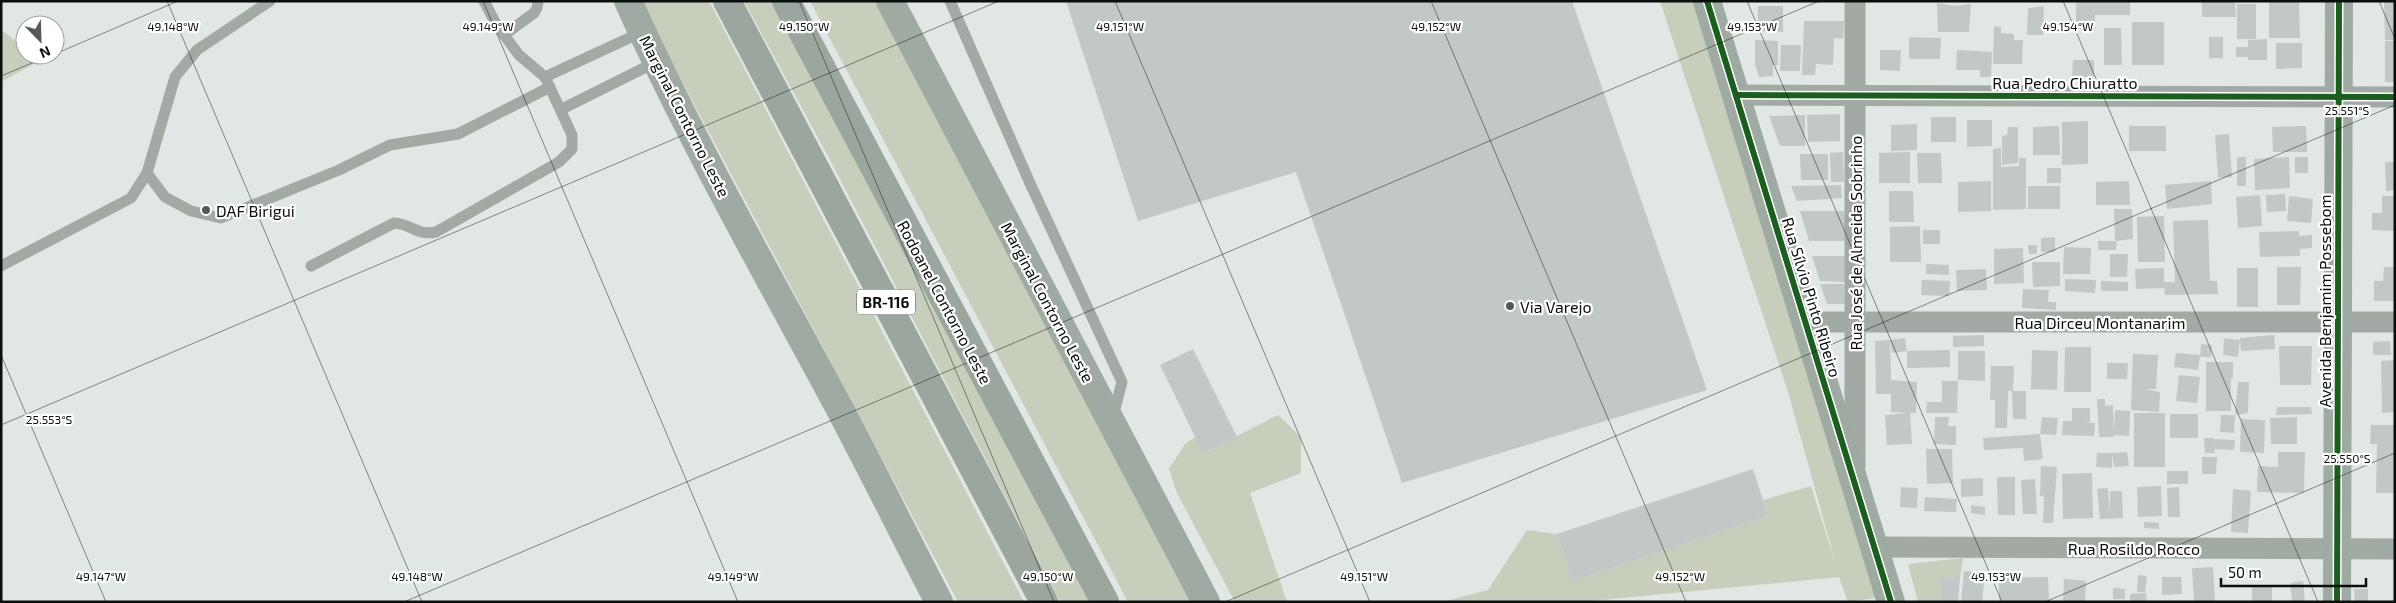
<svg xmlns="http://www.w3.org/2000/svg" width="2396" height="603" font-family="'Exo 2',sans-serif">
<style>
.forest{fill:#c7cebb}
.building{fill:#c2c8c7}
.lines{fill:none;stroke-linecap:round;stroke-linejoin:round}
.lane{stroke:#a2aba3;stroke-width:11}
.street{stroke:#a2aba3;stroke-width:21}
.secondary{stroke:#9faaa2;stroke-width:28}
.highway{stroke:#9ba79e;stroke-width:28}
.cycleway-casing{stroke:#fff;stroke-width:9}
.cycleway{stroke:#1b5e20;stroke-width:6}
.ticks{fill:none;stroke:#0a0e0d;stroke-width:1;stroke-opacity:0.45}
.poi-dot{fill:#555a59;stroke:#fff;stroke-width:2}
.labels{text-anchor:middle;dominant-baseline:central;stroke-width:4.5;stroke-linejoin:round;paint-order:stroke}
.shield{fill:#fff;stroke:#545656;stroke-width:1}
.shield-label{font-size:15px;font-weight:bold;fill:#0a0e0d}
.street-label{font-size:16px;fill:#0a0e0d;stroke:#fff}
.poi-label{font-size:16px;fill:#0a0e0d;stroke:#fff;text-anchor:start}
.ticks-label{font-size:12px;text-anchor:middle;fill:#0a0e0d;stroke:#fff;stroke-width:4.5;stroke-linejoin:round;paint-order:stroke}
</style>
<rect width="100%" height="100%" fill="#e0e7e5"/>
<g class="forest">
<path d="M643,1h66l315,601h-66l-299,-564z"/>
<path d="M744,1h30l317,601h-31l-230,-442z"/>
<path d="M810,1h72l316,601h-70z"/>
<path d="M1660,1h40l181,596 -33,5 -9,-25 -259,25h-138l46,-12 39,-60 30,4 15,47 196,-65 -5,-16 48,-14 26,82 -49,-176z"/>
<path d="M1,30l24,18v7h9l7,5 -40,22z"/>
<path d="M1278,415l23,22v36l-51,20 37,109h-52l-58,-109 -8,-24 16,-25 10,-7 9,16z"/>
<path d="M1963,558l-3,19 -20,1 2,24h-24l-10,-38z"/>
</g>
<g class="building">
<path d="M1066,1h506l135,389 -305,93 -106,-311 -158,49z"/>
<path d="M2076,1h19v7v-7h35v14h-35v15h-19z"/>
<path d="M2202,1h33l1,16h-34z"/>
<path d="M2299,1l1,37h-31v-36z"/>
<path d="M2384,1h11v39h-10z"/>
<path d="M1937,3l19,3 15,-2 -2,28h-31z"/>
<rect x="2237" y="4" width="19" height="35"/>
<path d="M1758,6h25v26l-25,-1z"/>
<path d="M2044,6l-1,29h-16l1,-27z"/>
<path d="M1804,21h40l-1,18 -9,-1 -1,27 -17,-1 -1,11h-13z"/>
<rect x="2132" y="22" width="32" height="43"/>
<path d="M1994,26l7,1v6l13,1v6h9l-1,24h-29z"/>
<path d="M2104,28h17l1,37h-18z"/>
<path d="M1909,37l32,1 -1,21h-31z"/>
<rect x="2209" y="37" width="14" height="21"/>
<path d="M2267,39v21h-19v-3h-12v-10h12v-7z"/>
<path d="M1755,40l23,1v24h-5v11l-14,1 -4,-13z"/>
<rect x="2385" y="41" width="10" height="41"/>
<path d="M2276,43h26v25l-26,1z"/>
<path d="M1781,45h20l-1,26h-20z"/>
<path d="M1880,50h21l-1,21 -20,-1z"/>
<path d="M1957,50l35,2 -1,25h-11v-7h-24z"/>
<path d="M2073,60h21v17h-22z"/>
<path d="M1840,114v27l-32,1 -1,-27z"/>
<path d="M1805,115v31h-25l-11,-30z"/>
<rect x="1931" y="117" width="25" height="25"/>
<path d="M1967,120h25v26l-25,1z"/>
<path d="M2088,121v43l-26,1v-43z"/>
<path d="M1917,124v26l-26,1v-26z"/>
<path d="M2059,126l1,29h-27v-28z"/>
<rect x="2129" y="126" width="37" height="25"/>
<path d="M2306,126l1,26h-34l-1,-25z"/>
<path d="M2008,127h10v36l-16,2v-29l5,-1z"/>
<path d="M2229,134l3,43 -14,1 -3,-43z"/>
<path d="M2001,148v19l18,-1v-8h7v51l-33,1v-61z"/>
<path d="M1843,152l1,30h-13l-1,-29z"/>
<path d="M1910,152v31h-31v-30z"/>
<path d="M1917,153h24l1,30h-24z"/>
<path d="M1800,154h28v26h-27z"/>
<rect x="2237" y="157" width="9" height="29"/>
<path d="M2289,157l1,31 -35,2 -1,-31z"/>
<rect x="2295" y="157" width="13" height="16"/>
<path d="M2385,162h10v28l-9,1z"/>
<rect x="2047" y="168" width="14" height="15"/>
<path d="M1991,181v30l-33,1v-30z"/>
<path d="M2129,181l1,24h-34v-23z"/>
<path d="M2211,181l1,23 -45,5 -2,-24z"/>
<path d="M1841,185l1,13 -45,3 -6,-15z"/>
<rect x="2028" y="186" width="32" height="23"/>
<path d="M1889,191h24l1,31h-25z"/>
<path d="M2285,194l1,17 -19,1 -1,-17z"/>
<path d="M2260,195l2,31 -24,2 -2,-31z"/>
<path d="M2289,196l24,3 -2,24 -24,-2z"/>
<path d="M2382,196h13v35l-23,-1v-17h10z"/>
<path d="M2114,209h18l1,30 -16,2 -1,9h-18v-9h19l-2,-2z"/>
<path d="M1800,211h45v30h-36z"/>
<path d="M2164,216l1,46h-27l-1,-45z"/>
<path d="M2208,220l2,61h7l1,13 -53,1 -1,-7 -28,1 -1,-20 29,-1v14h11l-2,-61z"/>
<path d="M1920,226l1,36h-31v-35z"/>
<rect x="1923" y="230" width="17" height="14"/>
<path d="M2299,231v5l13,-1v13l-12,1v7l-40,1 -1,-25z"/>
<path d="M2055,237v15h-14v-14z"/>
<path d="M2028,245h9v9h-8z"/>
<path d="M2064,247l27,1 -1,26h-27z"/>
<path d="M2023,248l1,35 -30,1v-35z"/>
<path d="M2110,254h18l-1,23h-17z"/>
<path d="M1812,256h33v26l-25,-1z"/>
<path d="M2032,262h28v24l-27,1z"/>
<path d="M1926,264l23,1v10l-23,-1z"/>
<path d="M2277,267h24l-1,38h-23z"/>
<path d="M2384,267h11v34h-21v-20h9z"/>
<rect x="2237" y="268" width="21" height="39"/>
<path d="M1986,269l1,21 -30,1 -1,-21z"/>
<path d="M2065,279l31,1 -1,13 -30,-2z"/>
<path d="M1922,280l28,1 -1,15 -28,-1z"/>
<path d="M2101,281l27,1v9h-27z"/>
<path d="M1820,284h24l1,20h-18z"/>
<path d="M2023,289l26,1 -1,12h8v8l-34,-2z"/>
<path d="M1984,335v11l-31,1v-11z"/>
<path d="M2274,335l1,14 -34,2 -1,-11 -2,17 -15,-2 1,-17 16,2v-2z"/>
<path d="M1905,338l2,13 -15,2 -2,-13z"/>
<path d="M1890,340l1,40 26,2 -1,31h-6l2,31 -25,1 -2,-30 23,-2 -17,-1v-18h-15l-1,-53z"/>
<path d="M2390,341l1,14h-18v-13z"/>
<path d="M2201,344l11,1 -1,12h-11z"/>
<path d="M2279,346h33l-1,39h-31z"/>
<path d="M2065,347h26v45h-27z"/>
<path d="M1193,349l44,88 -34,16 -43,-88z"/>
<path d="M1950,350v17l-43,1v-17z"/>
<path d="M2032,350l26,1 -1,39 -26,-1z"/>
<path d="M1958,351h27v30l-27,-1z"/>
<path d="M2176,353l24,2 -2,15 -24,-3z"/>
<path d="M2133,354l25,1 -2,34h-11l15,3 -1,20 -28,-2z"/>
<path d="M2395,360v52l-13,1 -1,-52z"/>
<path d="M2206,362h27v16l-2,1v32h-25z"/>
<path d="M2107,363h21l-1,16h-20z"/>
<path d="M1991,366h23l-1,25h-5l-1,37h-12v-28h-5z"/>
<path d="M2179,375l21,2 -3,26 -21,-2z"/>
<path d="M1942,381h16l-1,32h-31l1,-11h15z"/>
<path d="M2238,382h11l-1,31 -13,2z"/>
<path d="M2012,391h14v28h-13z"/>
<path d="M2097,399h8v7l8,-1 1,28 1,-23 15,1 -1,25 -15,-1v2h-15z"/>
<path d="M2277,407h34l1,7 -36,1z"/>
<path d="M2072,408h18v14h-9l14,1 -1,13 -32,-1 1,-14h9z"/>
<rect x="2134" y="413" width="31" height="54"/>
<rect x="2170" y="414" width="28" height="24"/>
<path d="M2221,415h14l-1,18 -14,-1z"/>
<path d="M1935,417h14l-1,9h8v19l-22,-1z"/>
<path d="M2042,417l16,1 -2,17 -16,-1z"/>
<path d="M2297,417v27h-26l-1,-26z"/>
<path d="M2241,419l24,1 -1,33 -24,-1z"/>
<path d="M2371,425h24l-1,68h-18l1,-49h-7z"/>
<path d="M2040,434l3,25 -19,2 -1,-13 -39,2 -1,-12z"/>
<path d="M2204,438h10l1,8v-7l20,1 -1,10 -19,-1v4h-10z"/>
<path d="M1926,449h26l1,34 -26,1z"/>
<path d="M2127,452l2,14 -15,1 -2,-14z"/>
<path d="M2278,452h27l-1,41 -47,-1 1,-26 20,1z"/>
<path d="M2097,453h15v15l-16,-1z"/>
<path d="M2202,457h15l-1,17h-14z"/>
<path d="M2041,466l16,1 -4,56h-10l1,-26 -4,-1z"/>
<path d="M1753,469l15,47 -196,65 -15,-47z"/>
<rect x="2167" y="471" width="21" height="13"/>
<path d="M2092,473l1,45 -30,1 -1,-45z"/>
<path d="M1997,477h18v38h-17z"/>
<path d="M1983,478v18l-22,1v-18z"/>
<path d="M2035,479l2,35h-14l-2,-34z"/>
<path d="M2161,486l1,30 -24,1 -1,-30z"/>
<path d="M1901,487l17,1 -1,20 -17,-1z"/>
<path d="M2179,487l1,30h-12l-1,-29z"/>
<path d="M2108,488l2,26v-23h12l1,27 -23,1 -3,-30z"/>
<path d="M2233,489l18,2 -3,42 -17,-1z"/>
<path d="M1925,497l32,2 -1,13 -32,-1z"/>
<path d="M1971,505l14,2v8l-14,-2z"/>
<path d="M2144,522l15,1v6l-15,-1z"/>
<path d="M2213,567l2,35h-21l-2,-34z"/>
<path d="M1964,571l21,2 -3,29h-21z"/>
<path d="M2138,575l9,1 -2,16h-8z"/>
<path d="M1960,577l-2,25h-16l-2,-24z"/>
<path d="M2048,577l1,24h-50v-23z"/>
<path d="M2162,577h19l1,17 -20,1z"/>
<path d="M2064,579l22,2 -1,21h-22z"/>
<path d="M2303,581l2,21h-20l7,-2 -2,-17z"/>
<path d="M2252,585l20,1v16h-20z"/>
<path d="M2113,588l12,1v10h-12z"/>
<path d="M2354,589h14v13h-13z"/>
<path d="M2146,593l1,9h-17v-8z"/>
</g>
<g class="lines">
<g class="lane">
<path d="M950,1l79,180 93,201 -9,34"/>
<path d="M504,35l30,-22 3,-5 1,-7"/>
<path d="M545,77l97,-45"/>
<path d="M562,109l94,-47"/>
<path d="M147,173l18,24 26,14 30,7 118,-48 51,-25 68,-11 92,-47"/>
<path d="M1,266l130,-68 16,-25 28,-96 22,-27 73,-49"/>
<path d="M311,266l83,-43c19,1 21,13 42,9l123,-70 13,-13v-14l-27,-58 -26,-22 -23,-31 -12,-23"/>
</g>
<g class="street">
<path d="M1736,95l659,2"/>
<path d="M1805,322h590"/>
<path d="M1855,466v-465"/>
<path d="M1874,547l521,2"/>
</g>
<g class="secondary">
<path d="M628,1c62,137 136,267 207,399 36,67 69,135 104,202"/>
<path d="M890,1l316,601"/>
<path d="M1707,1l184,601"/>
<path d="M2337,602l2,-601"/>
</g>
<g class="highway">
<path d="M727,1l317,601"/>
<path d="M786,1l319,601"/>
</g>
<defs>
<g id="cycleway">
<path d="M1707,1l184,601"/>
<path d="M1736,95l659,2"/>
<path d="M2337,602l2,-601"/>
</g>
</defs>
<use href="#cycleway" class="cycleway-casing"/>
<use href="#cycleway" class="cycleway"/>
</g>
<path class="ticks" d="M167,1l255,601M483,1l255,601M799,1l255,601M1115,1l255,601M1431,1l255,601M1747,1l255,601M2063,1l255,601M2379,1l16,38M55,54l123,-53M1,76l50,-21M1,355l105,247M1,425l998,-424M404,602l1415,-601M1225,602l1170,-497M2045,602l350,-149"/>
<g class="poi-dot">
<circle cx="206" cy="210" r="5"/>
<circle cx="1510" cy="306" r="5"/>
</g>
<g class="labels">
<rect class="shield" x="857" y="289.5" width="58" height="25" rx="4"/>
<g class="shield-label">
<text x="886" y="302">BR-116</text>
</g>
<g class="street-label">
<text x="2065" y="82">Rua Pedro Chiuratto</text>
<text transform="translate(685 116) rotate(63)">Marginal Contorno Leste</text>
<text transform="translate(1855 243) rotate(-90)">Rua José de Almeida Sobrinho</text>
<text transform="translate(1812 297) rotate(73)">Rua Sílvio Pinto Ribeiro</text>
<text transform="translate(2324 301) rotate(-90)">Avenida Benjamim Possebom</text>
<text transform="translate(945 302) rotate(62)">Rodoanel Contorno Leste</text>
<text transform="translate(1048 302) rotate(62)">Marginal Contorno Leste</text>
<text x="2100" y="322">Rua Dirceu Montanarim</text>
<text x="2134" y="548">Rua Rosildo Rocco</text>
</g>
<g class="poi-label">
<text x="216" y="210">DAF Birigui</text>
<text x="1520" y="306">Via Varejo</text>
</g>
</g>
<g class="ticks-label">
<text x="173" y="31">49.148°W</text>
<text x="488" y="31">49.149°W</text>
<text x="804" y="31">49.150°W</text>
<text x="1120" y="31">49.151°W</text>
<text x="1436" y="31">49.152°W</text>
<text x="1752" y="31">49.153°W</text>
<text x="2068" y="31">49.154°W</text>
<text x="2347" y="115">25.551°S</text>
<text x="49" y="424">25.553°S</text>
<text x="2347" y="463">25.550°S</text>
<text x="101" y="581">49.147°W</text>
<text x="417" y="581">49.148°W</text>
<text x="733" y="581">49.149°W</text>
<text x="1048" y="581">49.150°W</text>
<text x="1364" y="581">49.151°W</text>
<text x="1680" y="581">49.152°W</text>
<text x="1996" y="581">49.153°W</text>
</g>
<rect width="2396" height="603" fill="none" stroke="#0a0e0d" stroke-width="5"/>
<g transform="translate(40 40) rotate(157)"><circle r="24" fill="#ffffff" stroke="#9d9f9e"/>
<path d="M0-4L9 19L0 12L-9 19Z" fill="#555a59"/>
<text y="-8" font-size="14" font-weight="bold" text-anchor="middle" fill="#0a0e0d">N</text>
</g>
<path d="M2221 578v8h145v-8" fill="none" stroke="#0a0e0d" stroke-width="2.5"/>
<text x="2228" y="578" font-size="15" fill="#0a0e0d" stroke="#ffffff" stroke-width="4" paint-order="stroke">50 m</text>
</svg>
